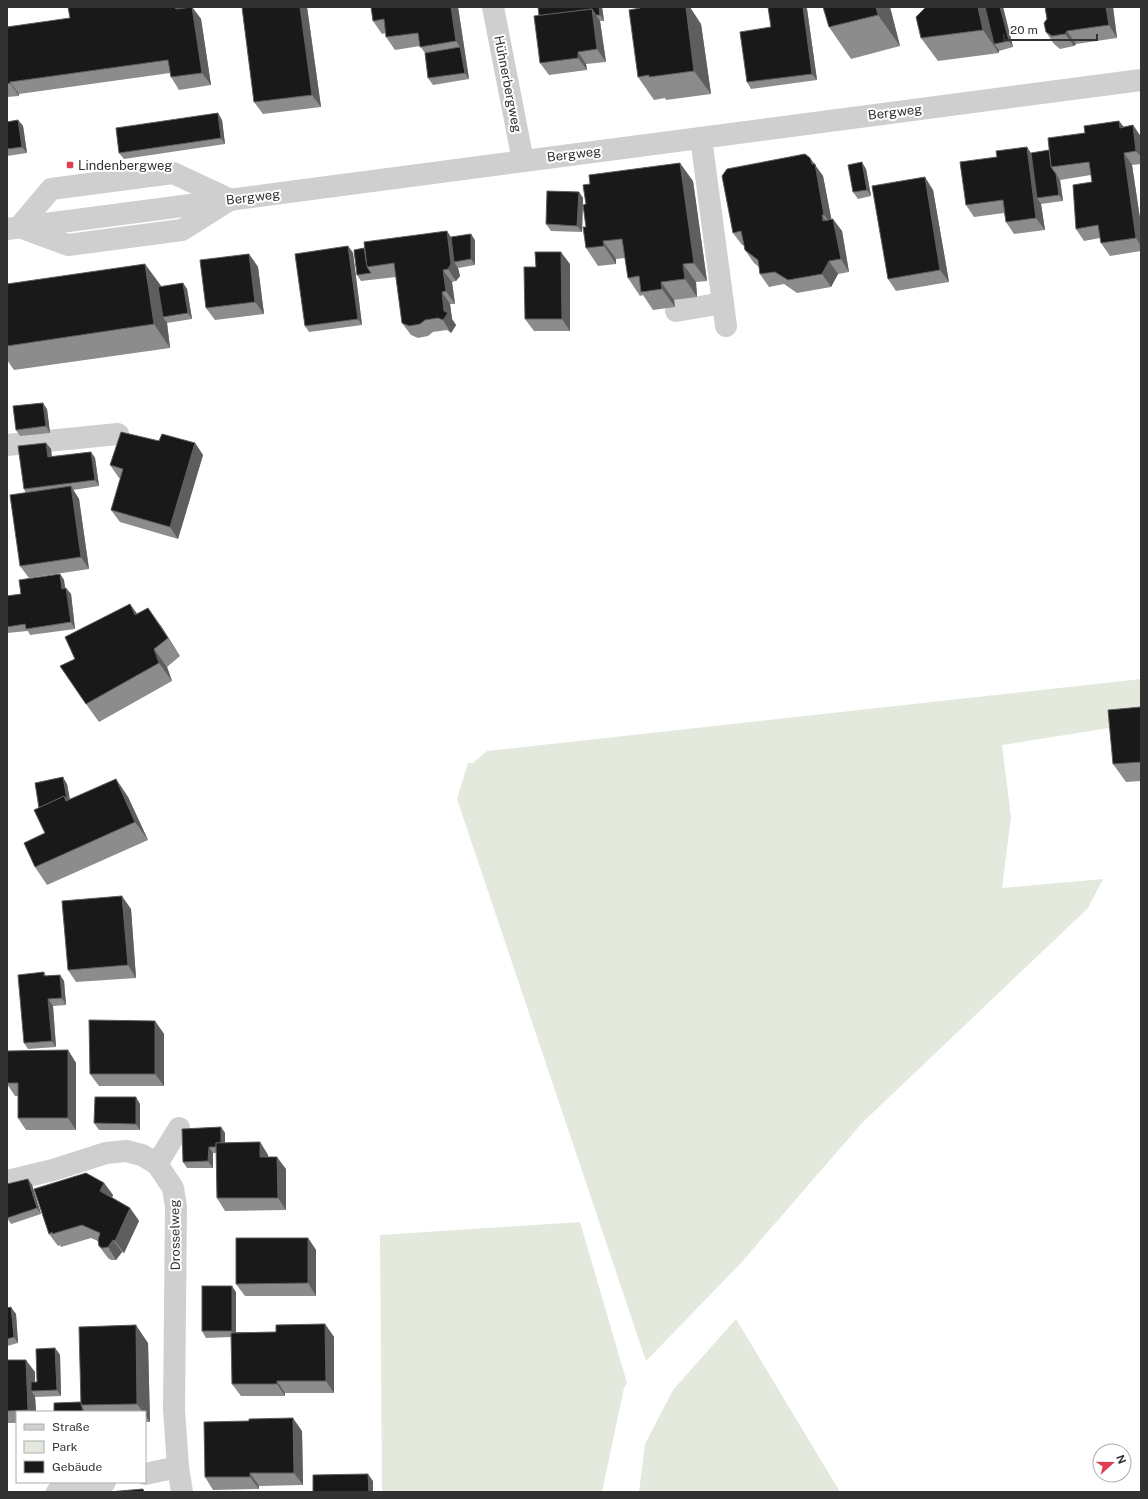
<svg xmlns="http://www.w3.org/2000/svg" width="1148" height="1499" font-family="'Public Sans',sans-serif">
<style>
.green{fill:#e3e9dc}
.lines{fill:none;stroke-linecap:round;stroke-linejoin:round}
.minor{stroke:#cfcfcf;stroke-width:22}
.wall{fill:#8c8c8c}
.shaded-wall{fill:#5e5e5e}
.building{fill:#191919;stroke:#5e5e5e}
.poi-dot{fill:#e03e52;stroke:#fff;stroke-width:1.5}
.labels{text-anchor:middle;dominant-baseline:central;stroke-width:4;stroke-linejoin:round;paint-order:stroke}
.street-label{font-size:13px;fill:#323232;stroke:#fff}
.poi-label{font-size:13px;fill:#323232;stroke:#fff;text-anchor:start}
</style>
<rect width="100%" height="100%" fill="#fff"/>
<g class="green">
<path d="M1141,679v44l-139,22 9,72 -9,71 101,-9 -15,29 -226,215 -122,141 -94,97 -189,-562 11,-36h5l14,-12z"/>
<path d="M580,1222l47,161 -3,5 -22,104h-220l-2,-257z"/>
<path d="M736,1319l104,173h-201l6,-48 28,-54z"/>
</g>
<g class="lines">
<g class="minor">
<path d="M493,7l30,154"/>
<path d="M701,138l25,188"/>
<path d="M19,227l32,-38 122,-16 58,27"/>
<path d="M22,228l46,17 114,-15 43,-27"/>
<path d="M7,229l1134,-149"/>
<path d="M676,311l47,-8"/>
<path d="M7,445l111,-11"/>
<path d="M157,1164l22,-36"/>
<path d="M7,1181l46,-11 53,-17 20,-2 16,4 15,9 16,24 3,19 -2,203 4,57 -33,7"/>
<path d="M178,1467l4,25"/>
<path d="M57,1492l48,-10"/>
</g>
</g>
<g class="wall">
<path d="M192,7l9,12 10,66 -32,5 -8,-13 -1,-4 -151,21v2l-12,1v-70z"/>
<path d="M242,7h65l14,100 -58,7 -9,-12z"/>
<path d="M371,7h87l11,72 -36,6 -5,-7 -3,-25 -5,-7 -25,4 -9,-13v-4l-4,1 -9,-13z"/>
<path d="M602,7l2,14h-4l6,41 -20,2 1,6 -38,5 -9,-12z"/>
<path d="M768,7h38l1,2 10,71 -66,9 -4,-7 24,-55z"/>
<path d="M823,7h67l10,39 -49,13 -22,-32z"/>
<path d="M1003,7l10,40 -14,4v-1v3l-61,8 -17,-23z"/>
<path d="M1113,7l4,31 -41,6 -2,2 -14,3 -6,-5 -8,-12z"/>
<path d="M701,24l10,70 -45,6 -1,-2 -11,2 -16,-23z"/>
<path d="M18,120l5,6 4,27 -20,3v-34z"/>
<path d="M222,120l3,24 -101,15 -5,-6z"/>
<path d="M1119,121l5,6 9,-2 8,12v27l-9,1 9,60v26l-31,5 -9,-13 -1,-5 -16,3 -8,-12 16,-47 -1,-7 -31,5 3,21 -22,3 4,26 -31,4 -8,-12 -2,-9 -30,4 -8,-12 65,-52 18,-3 36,-17z"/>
<path d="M810,158l13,18 8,43 11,12 7,41 -11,2 -7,13 -34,6 -13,-9 -15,3 -9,-13 -1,-7 -5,-4 -9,-13 -1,-5h-2l-9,-12z"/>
<path d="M866,169l5,27 -13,3 -5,-7z"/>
<path d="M693,181l14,100 -11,1 1,15 -23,3 1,7 -22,3 -10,-15 -3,1 -12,-18 -3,-20 -9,1v5l-18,2 -12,-18v-21z"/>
<path d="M933,190l16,92 -53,9 -8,-12z"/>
<path d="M579,192l4,6 -1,34 -31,-1 -5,-7z"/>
<path d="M451,237l24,3v25l-17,3 2,8 -4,5 -4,1 3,22h-5l2,15 4,6 -5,8 -4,-3 -14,2 -5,4 -10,2 -7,-3 -9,-12 -6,-46 -35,4 -4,-6 -3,-25z"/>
<path d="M348,246l5,7 9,72 -53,7 -4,-6z"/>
<path d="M249,254l9,13 6,47 -49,6 -9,-12z"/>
<path d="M570,264v67h-36l-9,-12 11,-52z"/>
<path d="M183,283l4,6 5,30 -25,4 3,25 -156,22 -7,-10v-76l154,3z"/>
<path d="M47,409l3,24 -30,3 -4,-6z"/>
<path d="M159,441l36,2 8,12 -25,84 -58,-17 -9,-12 10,-32h-2l-9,-13z"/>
<path d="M46,443l5,6 1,8 39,-5 4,6 4,28 -26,4 6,9 10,70 -60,9 -9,-12 6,-73 -2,-4z"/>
<path d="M60,574l4,6 1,8h1l5,6 4,35 -45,6 -2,-4 -21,2v-37l14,-2z"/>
<path d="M130,604l7,10 24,12 19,30 -13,11 5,14 -73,41 -13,-18 -11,-45z"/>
<path d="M1141,707v74l-15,1 -13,-18z"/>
<path d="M116,779l12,18 20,43 -101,45 -12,-18 10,-34 -6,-25 28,-24 3,16z"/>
<path d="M131,909l5,69 -60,4 -8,-12z"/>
<path d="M44,972l2,4 14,-1 4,6 2,24 -13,1 3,41 -28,2 -4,-6z"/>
<path d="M155,1021l9,13v52h-65l-9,-12z"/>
<path d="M68,1050l8,13v67h-50l-8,-12v-22h-3l-8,-12v-33z"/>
<path d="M140,1104v26h-41l-5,-7z"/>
<path d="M221,1127l4,6v10l35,-1 8,13v2l18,12v41l-61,1 -8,-13 -1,-45h-3v15h-26l-4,-6z"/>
<path d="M28,1179l4,6 9,29 -30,10 -4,-6z"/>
<path d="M104,1183l9,12 -1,2 18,11 9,13 -15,32 -2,-1 -6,8h-5l-3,-2 -9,-12 -1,-5 -7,-3 -30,9 -1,-2 -2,1 -9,-12z"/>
<path d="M308,1238l8,12v46h-71l-9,-12z"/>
<path d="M236,1292v40h40l49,-8 9,13v56h-49v3h-44l-9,-12v-47l-26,1 -4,-7z"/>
<path d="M7,1308l9,6 2,29 -11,3z"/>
<path d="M148,1343l2,79h-5v-10h-91l27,-10z"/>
<path d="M55,1348l5,7 1,41 -25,1 -1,-1 1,16h-19v11h-10v-63l28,12v10h2z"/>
<path d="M302,1431l1,54 -44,1v3l-46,1 -8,-13z"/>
</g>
<g class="shaded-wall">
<path d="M175,7h7l2,14 -8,-12z"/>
<path d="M192,7l9,12 10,66 -9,-12z"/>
<path d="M300,7h7l14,100 -9,-12z"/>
<path d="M451,7h7l11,72 -4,-6 -5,-26 -4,-6z"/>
<path d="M599,7h3l2,14 -4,-6z"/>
<path d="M686,7h4l11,17 10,70 -17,-23z"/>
<path d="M803,7h3l1,2 10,71 -5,-6z"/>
<path d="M876,7h14l10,39 -22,-31z"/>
<path d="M978,7h10l6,37 5,6v3l-16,-23z"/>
<path d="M1000,7h3l10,40 -4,-6z"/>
<path d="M1106,7h7l4,31 -8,-13z"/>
<path d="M592,9l8,12 6,41 -9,-13z"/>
<path d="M1067,31l9,13 -2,2 -9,-12z"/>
<path d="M578,52l8,12 1,6 -9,-12z"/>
<path d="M10,82l9,12v2l-9,-13z"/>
<path d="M218,113l4,7 3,24 -4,-6z"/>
<path d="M18,120l5,6 4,27 -5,-6z"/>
<path d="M1119,121l9,12 -8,-5z"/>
<path d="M1133,125l8,12v20l-5,-6z"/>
<path d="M1027,147l8,12 2,39 4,6 4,26 -9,-12z"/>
<path d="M1124,153l8,12 9,60v21l-5,-8z"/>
<path d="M810,158l13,18 10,51 -9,-12z"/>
<path d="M862,162l4,7 5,27 -4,-6z"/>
<path d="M680,163l13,18 14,100 -13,-18z"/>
<path d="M1056,174l4,6 3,21 -4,-6z"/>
<path d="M925,177l8,13 16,92 -9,-12z"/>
<path d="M579,192l4,6 -1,34 -5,-6z"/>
<path d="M822,215l8,12 -7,-6z"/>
<path d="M833,219l9,12 7,41 -8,-13z"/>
<path d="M447,231l8,12 -1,19 4,6 2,8 -4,5 -8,-12z"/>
<path d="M471,234l4,6v25l-4,-6z"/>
<path d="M603,241l13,18v5l-12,-18z"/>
<path d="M348,246l5,7 9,72 -4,-6z"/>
<path d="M561,252l9,12v67l-8,-12z"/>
<path d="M249,254l9,13 6,47 -9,-12z"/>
<path d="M829,261l9,13 -7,13 -9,-13z"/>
<path d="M145,264l17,23 1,30 4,6 3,25 -16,-24z"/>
<path d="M683,264l13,18 1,15 -12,-18z"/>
<path d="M443,270l9,12 3,22 -9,-13z"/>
<path d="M661,282l13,18 1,7 -13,-18z"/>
<path d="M183,283l4,6 5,30 -4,-6z"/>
<path d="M442,292l8,12 2,15 4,6 -5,8 -8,-13 1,-9z"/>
<path d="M43,403l4,6 3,24 -4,-7z"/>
<path d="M46,443l5,6 1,14 -4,-6z"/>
<path d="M195,443l8,12 -25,84 -8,-12z"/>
<path d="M91,452l4,6 4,28 -4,-6z"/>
<path d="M71,486l8,13 10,70 -8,-12z"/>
<path d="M60,574l4,6 2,15 -4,-6z"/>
<path d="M66,588l5,6 4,35 -4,-7z"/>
<path d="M130,604l13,18 -8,-7z"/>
<path d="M148,608l13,18 19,30z"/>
<path d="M154,649l13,18 5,14 -13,-18z"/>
<path d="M63,777l4,7 4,22 -5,-5 -2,-5z"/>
<path d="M116,779l12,18 20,43 -13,-18z"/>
<path d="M122,896l9,13 5,69 -8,-13z"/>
<path d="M60,975l4,6 2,24 -4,-7z"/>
<path d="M48,999l5,7 3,41 -4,-6z"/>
<path d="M155,1021l9,13v52l-9,-12z"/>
<path d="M68,1050l8,13v67l-8,-12z"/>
<path d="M136,1097l4,7v26l-4,-6z"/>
<path d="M221,1127l4,6v20l-4,-6z"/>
<path d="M260,1142l8,13v14l-8,-12z"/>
<path d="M209,1147l4,6v15l-5,-7z"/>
<path d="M277,1157l9,12v41l-8,-12z"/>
<path d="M28,1179l4,6 9,29 -4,-6z"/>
<path d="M104,1183l9,12 -4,9 -9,-13z"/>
<path d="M130,1208l9,13 -15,32 -9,-12z"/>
<path d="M308,1238l8,12v46l-8,-13z"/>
<path d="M113,1240l9,12 -6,8 -8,-13z"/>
<path d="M232,1286l4,6v45l-4,-6z"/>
<path d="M11,1307l5,7 2,29 -4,-6z"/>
<path d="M325,1324l9,13v56l-8,-12z"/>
<path d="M136,1325l12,18 2,79 -5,-7v-3h-2l-6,-8z"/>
<path d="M55,1348l5,7 1,41 -4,-6z"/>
<path d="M26,1360l9,12v18l-4,1 4,5 1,16h-7l-1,-2z"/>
<path d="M277,1381l8,12v3l-8,-12z"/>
<path d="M82,1407l4,5h-3z"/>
<path d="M293,1418l9,13 1,54 -9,-12z"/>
<path d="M250,1473l9,13v3l-9,-12z"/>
<path d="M368,1474l5,7v11h-4z"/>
</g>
<g class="building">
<path d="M68,7h107l1,2 16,-2 10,66 -31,4 -3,-17 -158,22v1l-3,1v-57l63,-9z"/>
<path d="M242,7h58l12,88 -58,7z"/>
<path d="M371,7h80l5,34 -36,6 -2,-14 -32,4 -2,-18 -11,2z"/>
<path d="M538,7h61l1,8h-4l-4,-6 -53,7z"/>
<path d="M640,7h46l8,64 -45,6v-2l-11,2 -9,-67 11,-2z"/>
<path d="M768,7h35l9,67 -65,8 -7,-50 31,-5z"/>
<path d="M823,7h53l2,8 -49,12z"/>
<path d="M926,7h52l5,23 -62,8 -5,-21z"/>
<path d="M985,7h15l9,34 -15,3z"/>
<path d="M1045,7h61l3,18 -42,6 -2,3 -13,2 -6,-4 -2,-9 3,-4z"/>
<path d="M592,9l5,40 -19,3v6l-38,5 -6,-47z"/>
<path d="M460,47l5,26 -37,5 -3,-25z"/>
<path d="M218,113l3,25 -102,15 -3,-25z"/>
<path d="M18,120l4,27 -15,2v-27z"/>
<path d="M1119,121l1,7 13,-3 3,26 -12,2 12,85 -35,5 -3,-18 -22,4 -3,-44 19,-3 -3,-20 -38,5 -3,-29 37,-5 -1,-7z"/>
<path d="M1027,147l9,71 -30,4 -3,-22 -37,5 -6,-43 37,-5 -1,-6z"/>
<path d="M1049,150l2,17 5,7 3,21 -22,3 -6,-45z"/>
<path d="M805,154l5,4 2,6h3l9,51h-2l1,6 10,-2 8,40 -12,2 -7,13 -34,6 -13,-8 -15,2 -2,-14 -13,-10 -4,-19 -8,2 -11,-57 5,-7z"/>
<path d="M862,162l5,28 -14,2 -5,-27z"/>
<path d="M680,163l14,100 -11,1 2,15 -24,3 1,7 -21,3 -2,-16 -11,2 -6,-39 -19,2 1,5 -18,2 -3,-21h3l-3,-22 3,-1 -3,-19 7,-1 -1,-9z"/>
<path d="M925,177l15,93 -52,9 -16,-93z"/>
<path d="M547,191l32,1 -2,34 -31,-2z"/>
<path d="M447,231l4,33 -3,5 -5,1 3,21 -4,1 2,19 4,2 -5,7 -5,-2 -13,2 -5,4 -11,2 -7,-3 -8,-60 -27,4 -3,-25z"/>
<path d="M471,234v25l-17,3 -3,-25z"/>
<path d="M348,246l10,73 -53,7 -10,-72z"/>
<path d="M364,248l3,19 4,6 -14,2 -3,-25z"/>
<path d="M535,252h26l1,67h-37l-1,-52h12z"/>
<path d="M249,254l6,48 -49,6 -6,-48z"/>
<path d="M145,264l9,60 -147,22v-62z"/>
<path d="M183,283l5,30 -25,4 -5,-30z"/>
<path d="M43,403l3,23 -30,4 -3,-24z"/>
<path d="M121,432l38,9 3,-7 33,9 -25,84 -59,-17 12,-41 -13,-4z"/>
<path d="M46,443l2,14 43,-5 4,28 -71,9 -6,-43z"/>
<path d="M71,486l10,71 -61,9 -10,-71z"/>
<path d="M60,574l2,15 4,-1 5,34 -45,7 -1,-5 -18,3v-31l14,-2 -2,-14z"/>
<path d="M130,604l5,11 13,-7 20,30 -14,11 5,14 -73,41 -26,-38 15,-7 -10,-22z"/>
<path d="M1141,707v55l-28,2 -5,-54z"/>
<path d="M63,777l4,23 -3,-4 -25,12 -4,-25z"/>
<path d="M116,779l19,43 -100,45 -11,-24 21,-10 -11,-23 30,-14 2,5z"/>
<path d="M122,896l6,69 -60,5 -6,-69z"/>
<path d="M44,972v4l16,-1 2,23 -14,1 4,42 -28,2 -6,-68z"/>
<path d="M89,1020l66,1v53h-65z"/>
<path d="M68,1050v68h-50v-35h-11v-32z"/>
<path d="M95,1097h41v27l-42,-1z"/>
<path d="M221,1127v16h-5v4h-7l-1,14 -25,1 -1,-33z"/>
<path d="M260,1142v15h17l1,41h-61l-1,-55z"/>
<path d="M86,1173l18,10 -4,8 30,17 -15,33 -2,-1 -5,7 -6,1 -3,-2 -1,-6 2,-7 -18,-8 -30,9v-2l-3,2 -15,-45z"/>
<path d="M28,1179l9,29 -30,10v-34z"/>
<path d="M236,1238h72v45l-72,1z"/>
<rect x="202" y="1286" width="30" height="45"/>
<path d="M11,1307l3,30 -7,2v-31z"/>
<path d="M325,1324l1,57h-49v3h-45l-1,-51 45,-1v-7z"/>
<path d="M136,1325l1,79 -56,1 -2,-78z"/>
<path d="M55,1348l2,42 -26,1v-9h6l-1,-33z"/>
<path d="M7,1360h19l2,50 -21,1z"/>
<path d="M81,1402v3l1,2 1,5h-29v-9z"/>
<path d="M293,1418l1,55h-44v4h-45l-1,-55 45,-1v-2z"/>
<path d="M368,1474l1,18h-56v-17z"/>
<path d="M143,1489l1,3h-35z"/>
</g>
<rect class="poi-dot" x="66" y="161" width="8" height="8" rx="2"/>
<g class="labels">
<g class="street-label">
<text transform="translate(508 84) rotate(79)">Hühnerbergweg</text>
<text transform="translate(895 112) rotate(-7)">Bergweg</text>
<text transform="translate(574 154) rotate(-7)">Bergweg</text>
<text transform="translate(253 197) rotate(-7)">Bergweg</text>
<text transform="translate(175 1235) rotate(-91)">Drosselweg</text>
</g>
<g class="poi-label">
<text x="78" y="165">Lindenbergweg</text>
</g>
</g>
<rect width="1148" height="1499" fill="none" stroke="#323232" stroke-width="16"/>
<rect x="16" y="1411" width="130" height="72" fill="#ffffff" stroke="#adadad"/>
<rect x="24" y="1424" width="20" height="6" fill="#cfcfcf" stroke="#adadad"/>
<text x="52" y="1431" font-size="12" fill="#323232">Straße</text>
<rect x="24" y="1441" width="20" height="12" fill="#e3e9dc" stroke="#adadad"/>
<text x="52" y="1451" font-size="12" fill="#323232">Park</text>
<rect x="24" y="1461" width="20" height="12" fill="#191919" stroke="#adadad"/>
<text x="52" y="1471" font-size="12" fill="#323232">Gebäude</text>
<g transform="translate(1112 1463) rotate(69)"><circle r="19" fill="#ffffff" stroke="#adadad"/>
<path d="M0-3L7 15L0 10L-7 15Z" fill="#e03e52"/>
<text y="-6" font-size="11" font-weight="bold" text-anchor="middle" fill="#323232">N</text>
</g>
<path d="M1004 34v6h93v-6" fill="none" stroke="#323232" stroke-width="2"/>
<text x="1010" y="34" font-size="12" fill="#323232" stroke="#ffffff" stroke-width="3" paint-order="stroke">20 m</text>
</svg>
